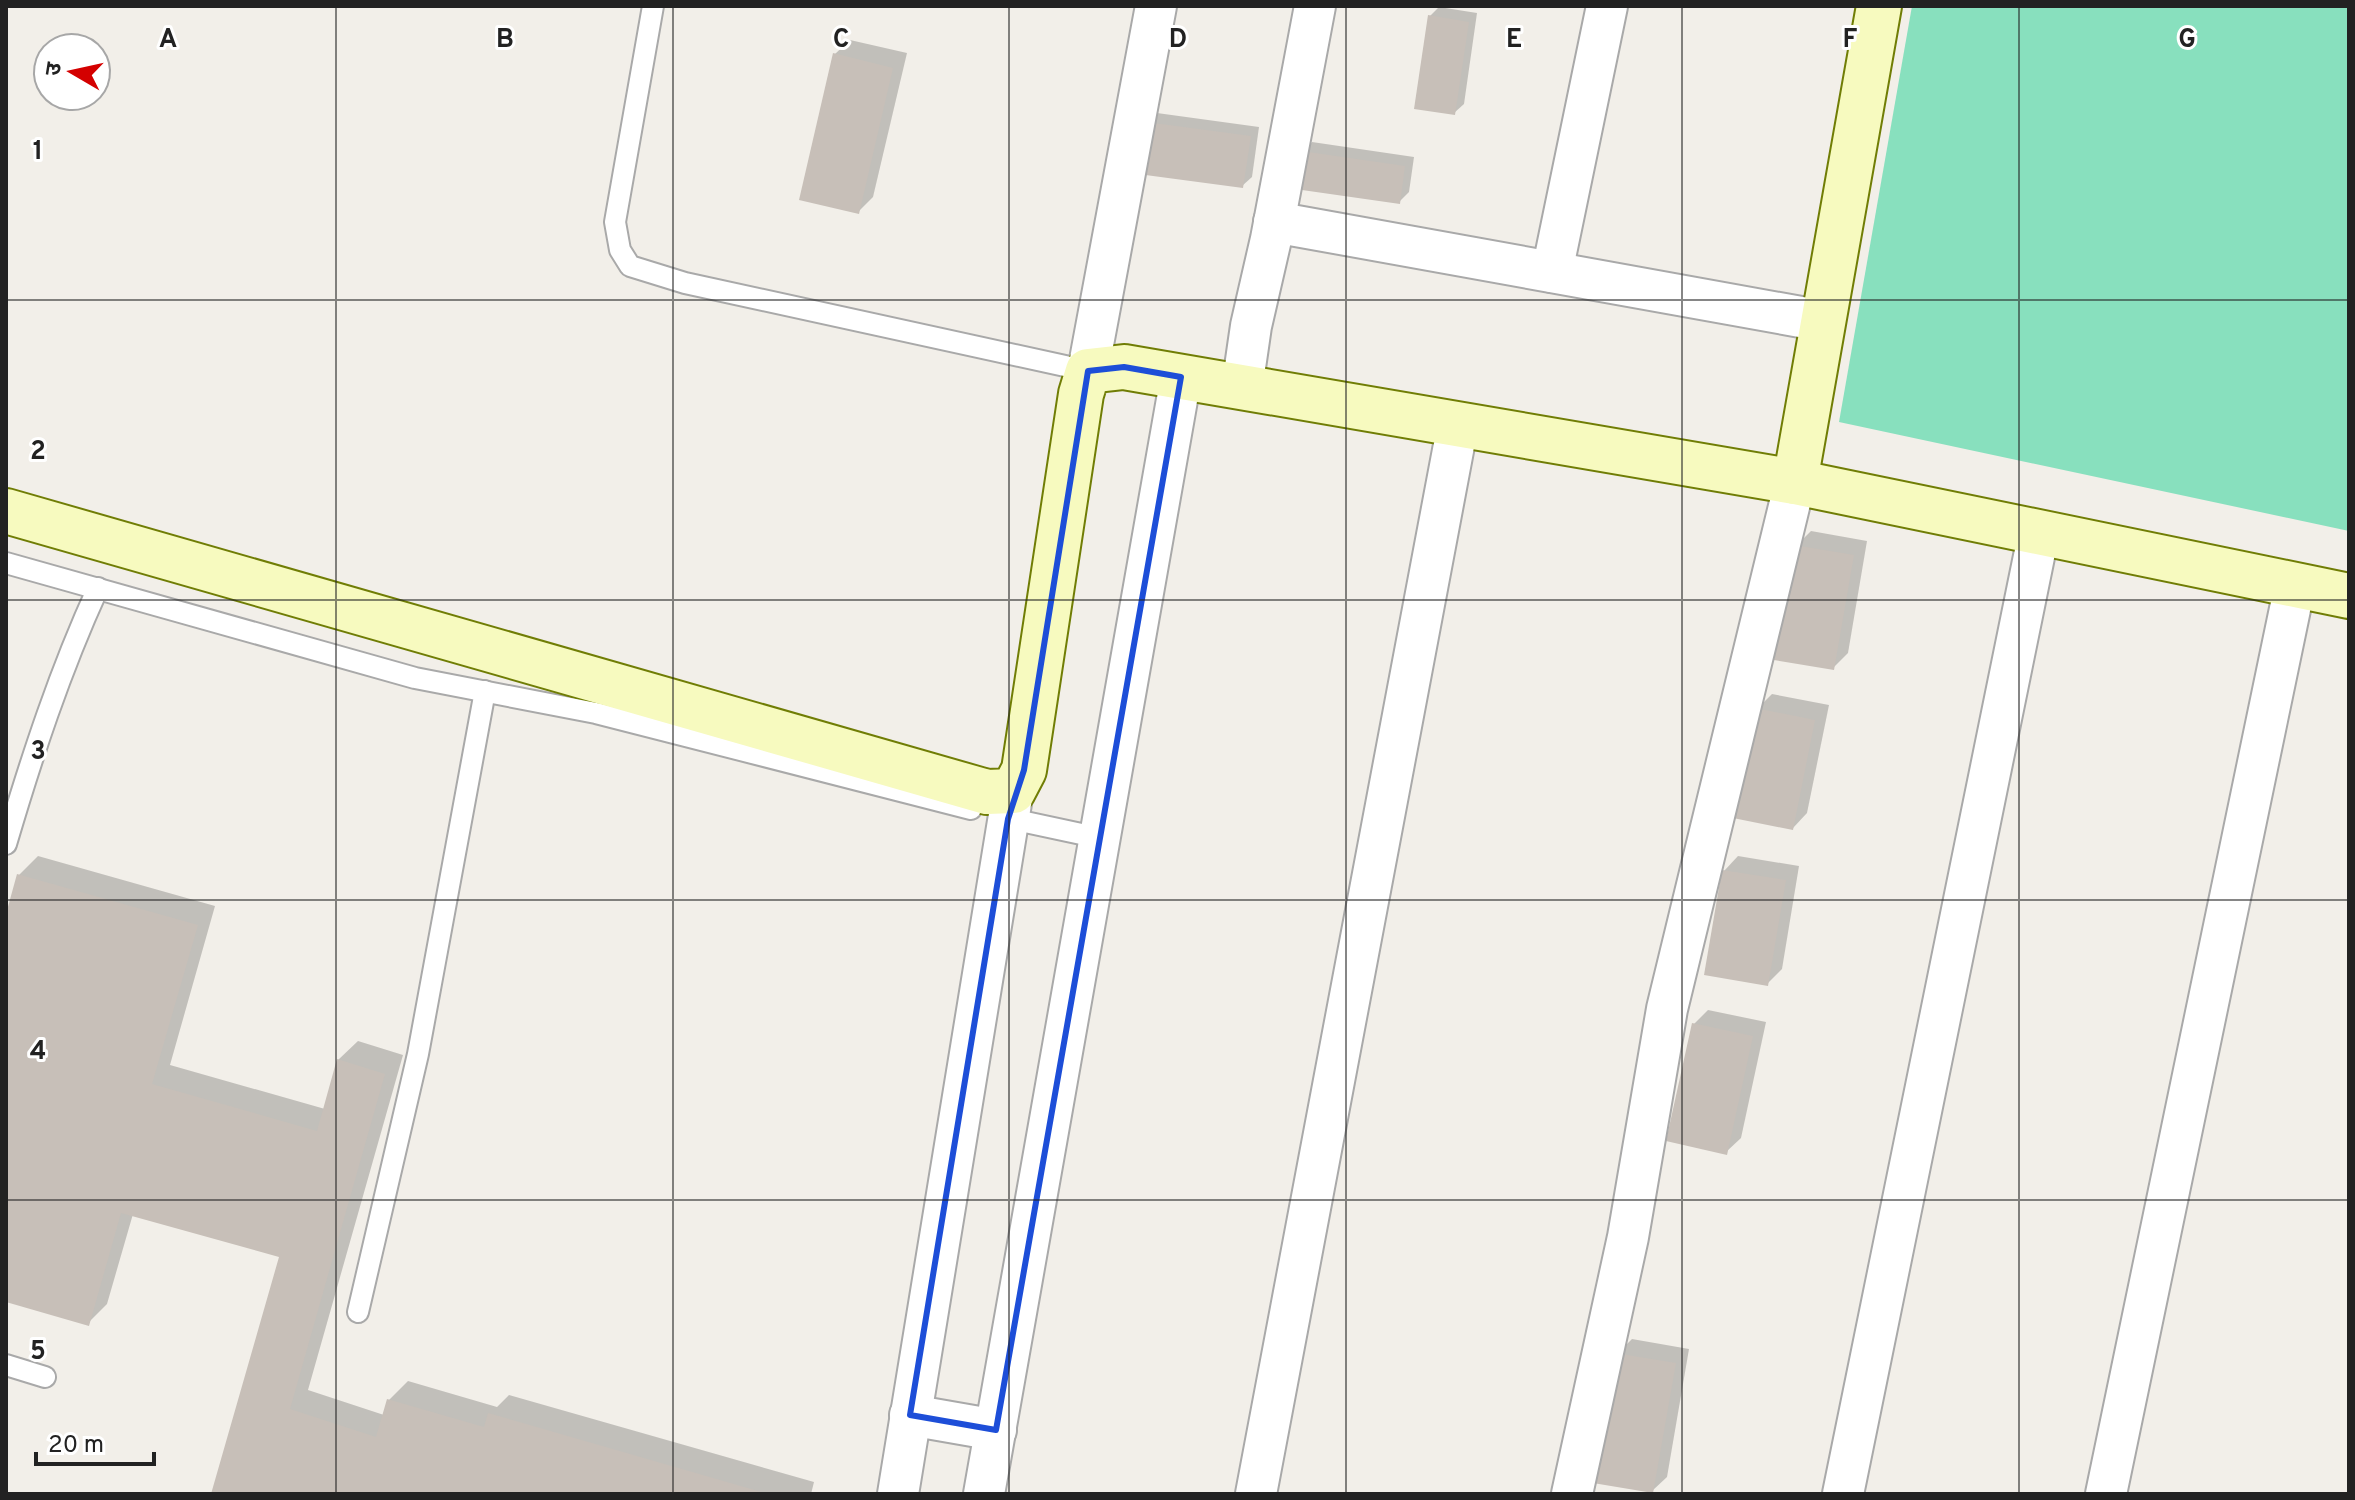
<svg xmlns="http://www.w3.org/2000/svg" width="2355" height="1500" font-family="Overpass,'Noto Sans Devanagari',sans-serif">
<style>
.pitch{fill:#88e0be}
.shadow{fill:#0003}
.building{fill:#c7bfb8}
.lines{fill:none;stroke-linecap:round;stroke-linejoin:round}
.lane-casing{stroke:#a9a9a9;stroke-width:24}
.street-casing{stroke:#a9a9a9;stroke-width:44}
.secondary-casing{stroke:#707d05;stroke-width:48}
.lane{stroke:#fff;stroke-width:20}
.street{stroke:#fff;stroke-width:40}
.secondary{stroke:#f7fabf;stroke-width:44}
.marked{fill:none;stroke:#1d4ed8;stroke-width:6;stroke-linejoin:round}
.grid{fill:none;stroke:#222;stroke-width:2;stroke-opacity:0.55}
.grid-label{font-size:26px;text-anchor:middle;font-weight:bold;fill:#222;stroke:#fff;stroke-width:6;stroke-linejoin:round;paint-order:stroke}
</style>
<rect width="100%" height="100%" fill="#f2efe9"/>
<path class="pitch" d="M1912,6h437v525l-510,-109z"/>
<g class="shadow">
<path d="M1439,7l38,6 -13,91 -10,9 -24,-97z"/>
<path d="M850,40l57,13 -34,144 -15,15 -23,-158z"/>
<path d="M1157,113l102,14 -7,50 -10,9 -94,-63z"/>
<path d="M1312,142l102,15 -5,35 -10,10 -96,-50z"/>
<path d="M1811,531l56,10 -19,112 -15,15 -37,-122z"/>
<path d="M1772,694l57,11 -22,108 -14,15 -36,-119z"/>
<path d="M38,856l177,50 -45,159 155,44 13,-49 20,-19 45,14 -95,335 76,25 5,-15 19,-19 89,26 12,-12 305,87 -3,12h-598l68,-238 -148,-42 -26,90 -19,19 -82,-23v-379l13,-46z"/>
<path d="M1738,856l61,10 -17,103 -15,15 -43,-113z"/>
<path d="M1708,1010l58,12 -25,116 -15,14 -32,-128z"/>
<path d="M1632,1339l57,10 -22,128 -15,14 -35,-137z"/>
</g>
<g class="building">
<path d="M1428,15l41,7 -14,93 -41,-6z"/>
<path d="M833,53l60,15 -34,146 -60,-14z"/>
<path d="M1146,122l105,14 -8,52 -105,-14z"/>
<path d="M1301,151l104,15 -5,38 -105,-15z"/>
<path d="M1794,545l60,10 -20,115 -60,-10z"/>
<path d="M1755,708l60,12 -22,110 -60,-12z"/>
<path d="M1722,870l64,10 -18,106 -64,-11z"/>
<path d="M17,874l181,51 -46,159 165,47 20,-72 48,15 -95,335 86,28 11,-38 97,28 4,-14 280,81h-557l68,-237 -158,-44 -32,113 -83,-24v-388z"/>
<path d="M1692,1023l61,13 -26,119 -61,-14z"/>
<path d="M1615,1353l61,10 -23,130 -60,-10z"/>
</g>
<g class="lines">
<defs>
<g id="lane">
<path d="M653,6l-38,216 5,28 10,16 55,17 403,88"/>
<path d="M6,563l409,115 181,35 375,96"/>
<path d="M1002,817l98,21"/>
<path d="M6,844c26,-88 54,-173 92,-256"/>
<path d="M358,1312l60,-258 67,-363"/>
<path d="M6,1365l39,12"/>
</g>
<g id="street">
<path d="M1274,222l549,99"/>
<path d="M1552,272l55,-266"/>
<path d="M1088,371l68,-365"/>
<path d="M1242,388l9,-62 20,-87 44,-233"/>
<path d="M910,1415l86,15"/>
<path d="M898,1494l115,-703"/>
<path d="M984,1494l197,-1117"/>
<path d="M1256,1494l202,-1070"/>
<path d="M1572,1494l56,-257 39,-228 128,-527"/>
<path d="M1843,1494l196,-962"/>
<path d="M2106,1494l189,-909"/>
</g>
<g id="secondary">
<path d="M1795,482l84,-476"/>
<path d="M6,511l981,281 26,-1 11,-21 57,-376 7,-23 36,-4 671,115 554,114"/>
</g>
</defs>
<use href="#lane" class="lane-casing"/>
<use href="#street" class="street-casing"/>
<use href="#secondary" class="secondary-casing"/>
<use href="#lane" class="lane"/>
<use href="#street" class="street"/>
<use href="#secondary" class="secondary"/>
</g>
<path class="marked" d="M1124,367l57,10 -185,1053 -86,-15 98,-596 16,-49 64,-399z"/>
<path class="grid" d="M336,6v1488M673,6v1488M1009,6v1488M1346,6v1488M1682,6v1488M2019,6v1488M6,300h2343M6,600h2343M6,900h2343M6,1200h2343"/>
<g class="grid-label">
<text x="168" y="47">A</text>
<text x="505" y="47">B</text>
<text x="841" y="47">C</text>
<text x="1178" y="47">D</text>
<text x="1514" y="47">E</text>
<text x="1850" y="47">F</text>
<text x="2187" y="47">G</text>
<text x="38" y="159">1</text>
<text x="38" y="459">2</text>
<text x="38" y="759">3</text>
<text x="38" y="1059">4</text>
<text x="38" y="1359">5</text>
</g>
<rect width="2355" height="1500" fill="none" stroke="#222222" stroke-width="16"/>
<g transform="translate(72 72) rotate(279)"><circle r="38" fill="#ffffff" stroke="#a7a7a7" stroke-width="2"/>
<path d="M0-6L14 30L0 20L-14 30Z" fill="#d40000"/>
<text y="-12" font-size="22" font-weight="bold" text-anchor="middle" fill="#222222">उ</text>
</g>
<path d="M36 1452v12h118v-12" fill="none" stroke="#222222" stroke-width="4"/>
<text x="48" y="1452" font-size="24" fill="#222222" stroke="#ffffff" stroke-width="6" paint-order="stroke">20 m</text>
</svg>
